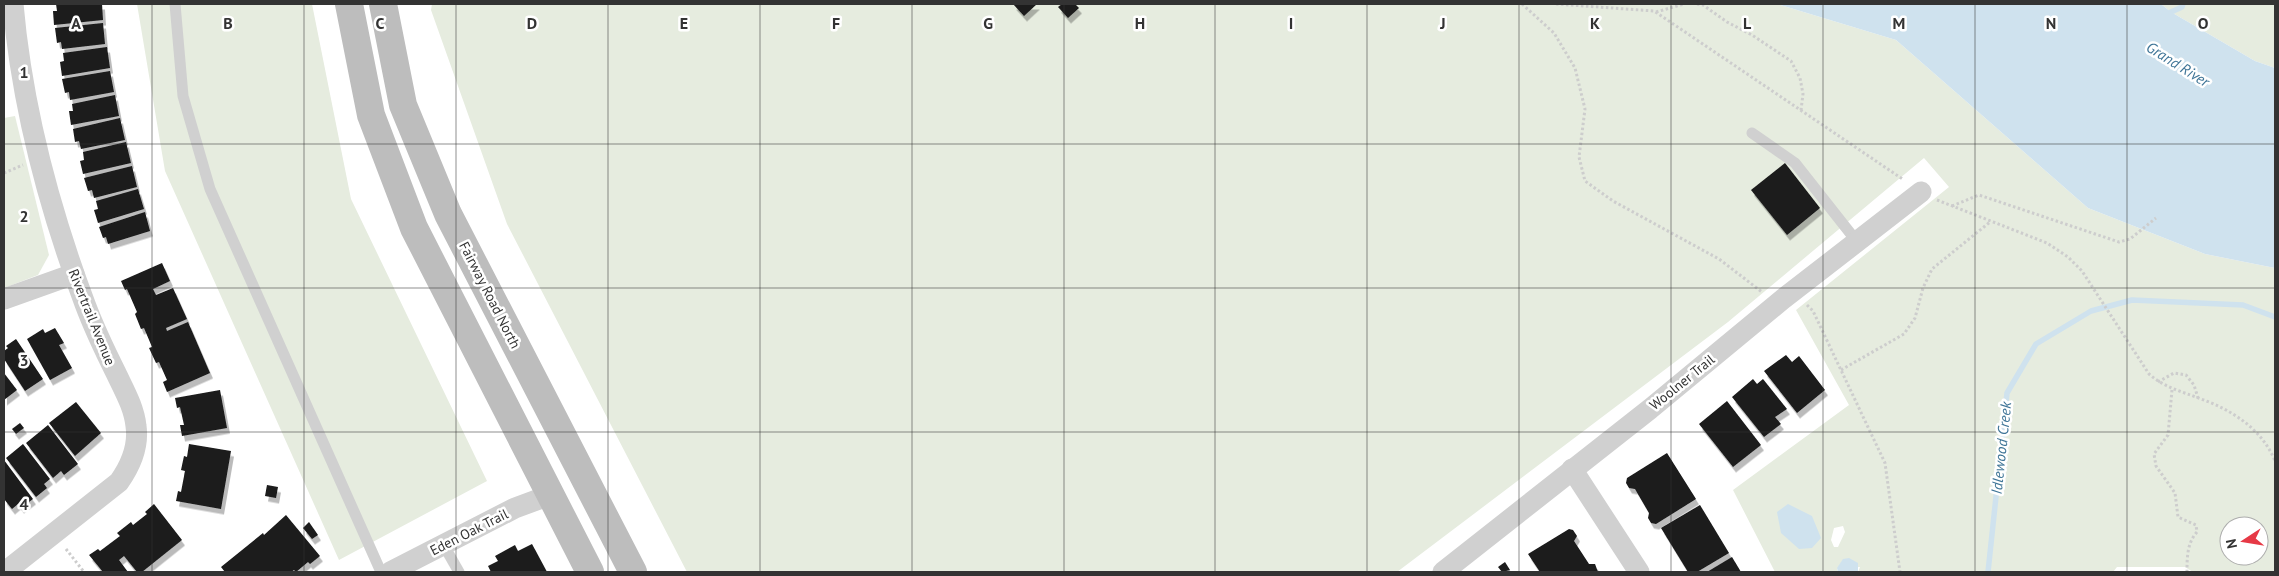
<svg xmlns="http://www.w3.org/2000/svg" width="2279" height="576" font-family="'PT Sans',sans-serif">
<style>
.green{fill:#e6ecdf;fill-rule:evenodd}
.water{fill:#cfe2ee}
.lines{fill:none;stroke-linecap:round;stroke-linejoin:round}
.stream{stroke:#cfe2ee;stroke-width:5.5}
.building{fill:#1a1a1a;filter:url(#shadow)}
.path{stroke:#cdcdcd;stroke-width:3;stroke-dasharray:2.5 2.5;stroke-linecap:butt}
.service{stroke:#d0d0d0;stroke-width:11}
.minor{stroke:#d0d0d0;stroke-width:21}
.secondary{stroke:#bdbdbd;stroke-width:28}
.grid{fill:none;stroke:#333;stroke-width:1;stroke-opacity:0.55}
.labels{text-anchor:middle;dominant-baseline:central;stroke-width:5;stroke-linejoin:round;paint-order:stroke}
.street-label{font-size:14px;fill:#333;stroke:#fff}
.water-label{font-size:15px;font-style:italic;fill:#3f7597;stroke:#fff}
.grid-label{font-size:16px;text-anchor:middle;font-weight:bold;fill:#333;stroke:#fff;stroke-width:5;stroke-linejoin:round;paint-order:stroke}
</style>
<defs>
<filter id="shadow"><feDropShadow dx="3" dy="5.5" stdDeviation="0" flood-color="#0004"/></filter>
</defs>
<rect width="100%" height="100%" fill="#fff"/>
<g class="green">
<path d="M137,4h175l39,195 136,282 -148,79 -174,-389z"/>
<path d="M432,4h1345l119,36 192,168 117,46 70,14v304h-82l-8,-5h-68l-4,5h-255l2,-5 -23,1 1,4h-63l-42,-82 116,-85 -53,-95 153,-123 -25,-29 -196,164 -331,250h-710l-180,-348 -76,-214zM1843,526l2,6 -7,15h-4l-3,-7 3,-12zM2229,526h30v30h-30z"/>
<path d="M2161,4h114v64l-20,-7 -84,-49z"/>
<path d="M15,116l34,139 -11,20 -34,13v-170z"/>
</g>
<g class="water">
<path d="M1777,4h384l10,8 84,49 20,7v200l-70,-14 -117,-46 -192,-168z"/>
<path d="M1788,504l24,12 9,22 -9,10 -13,1 -18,-16 -4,-21z"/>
<path d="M1849,558l9,5v9h-20l-1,-4 6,-9z"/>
</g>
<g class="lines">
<g class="stream">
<path d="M2171,12l11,-5 1,-3"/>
<path d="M1988,572l19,-179 29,-49 55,-33 41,-11 111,5 32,12"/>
</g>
</g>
<g class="building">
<path d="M56,4h46l1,16 -49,5 -1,-14h4z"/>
<path d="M1013,4h24l-13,12z"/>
<path d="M1062,4h13l4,4 -11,10 -10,-11z"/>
<path d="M103,23l2,21 -43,5 -1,-7 -4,1 -2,-15z"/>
<path d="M107,47l3,21 -48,8 -2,-14 4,-1 -1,-8z"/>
<path d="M110,71l4,21 -44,8 -1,-8 -4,1 -3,-14z"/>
<path d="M115,95l4,21 -48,9 -2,-14h4l-1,-7z"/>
<path d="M120,118l5,22 -44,9 -2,-8 -4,1 -2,-13z"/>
<path d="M126,142l5,21 -48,11 -3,-13 4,-1 -1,-8z"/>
<path d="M1785,163l35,45 -33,27 -36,-45z"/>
<path d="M132,166l5,21 -43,11 -2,-8 -4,1 -4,-13z"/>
<path d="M138,189l6,20 -46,14 -4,-13 4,-1 -2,-8z"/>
<path d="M145,212l5,19 -42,13 -2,-7 -3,1 -4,-11z"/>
<path d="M162,263l8,18 -17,8 3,6 17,-7 14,31 -21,9 1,3 21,-9 22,51 -43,19 -4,-10 4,-2 -8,-18 -3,1 -7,-15 3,-1 -8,-19 -3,1 -6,-15 2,-2 -10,-23 -2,1 -4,-9z"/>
<path d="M55,328l9,15 -5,2 13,23 -22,12 -23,-41 16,-10 2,4z"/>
<path d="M16,339l27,40 -18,12 -21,-32v-8l4,-3 -2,-2z"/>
<path d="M1786,355l6,7 7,-6 26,34 -28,23 -33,-42z"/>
<path d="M4,373l13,17 -13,10z"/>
<path d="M1753,379l4,5 6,-5 24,30 -12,8 6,7 -17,13 -32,-40z"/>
<path d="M220,390l7,38 -45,8 -2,-11h4l-4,-18 -3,1 -2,-10z"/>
<path d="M1727,401l34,44 -28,22 -34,-43z"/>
<path d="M76,402l25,31 -26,23 -26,-33z"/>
<path d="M20,423l4,5 -8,6 -4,-5z"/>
<path d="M48,425l30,39 -14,11 -3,-4 -8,7 -27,-35z"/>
<path d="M23,444l27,35 -6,5 3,4 -11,9 -30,-39z"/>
<path d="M189,444l42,7 -10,58 -45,-8 2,-10 3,1 4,-21 -4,-1 3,-14 3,1z"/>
<path d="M1667,453l29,46 -40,25 -5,-1 -3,-5 1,-5 -14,-24 -6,-1 -3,-5 1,-5z"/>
<path d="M4,460l29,39 -12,9 -3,-4 -6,5 -8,-10z"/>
<path d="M267,485l11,2 -2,11 -11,-2z"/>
<path d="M154,504l28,36 -40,32h-5l-13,-16 -5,4 9,12h-25l-14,-17 9,-6 2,2 20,-15 -3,-3 14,-11 2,3 14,-11 -2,-2z"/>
<path d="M1700,505l29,48 -32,19h-9l-27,-44z"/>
<path d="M286,515l34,41 -10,8 -2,-2 -12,10 -2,-2 -3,2h-66l-4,-5 42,-34 1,2z"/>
<path d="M309,522l9,13 -6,4 -9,-11z"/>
<path d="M1569,529l4,1 4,6 -3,5 15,23h6l3,8h-58l-12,-18z"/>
<path d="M532,544l15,28h-56l-3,-6 10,-5 -3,-5 20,-11 3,6z"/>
<path d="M1732,557l9,15h-34z"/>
<path d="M1505,562l5,8 -8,2 -4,-5z"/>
</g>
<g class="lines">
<g class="path">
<path d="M1522,4l32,29 21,35 10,41 -6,48 6,24 28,20 106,58 43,33"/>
<path d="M1556,4l98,7 250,169"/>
<path d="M1697,4l6,1 24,17 25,13 39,26 9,17 3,16 -2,16"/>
<path d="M1656,12l28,-8"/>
<path d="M4,173l19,-8"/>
<path d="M1937,200l110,43 21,14 14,14 67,103c16,14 32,17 52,25 31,11 61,30 74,62"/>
<path d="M1952,206l27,-11 140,47 11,-3 26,-21"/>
<path d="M1807,305l6,6 72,152 15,109"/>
<path d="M1841,370l63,-36 11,-16 8,-30 9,-19 58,-47"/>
<path d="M2158,382l16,-9 12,2 8,10 4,13"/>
<path d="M2172,390l-4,45 -14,19 2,12 19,27 3,24 18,8 1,7c-10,11 -10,26 -10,40"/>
<path d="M66,549l18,23"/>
</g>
<g class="service">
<path d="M175,4l8,92 27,93 171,383"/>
<path d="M1752,133l43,30 63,80"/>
<path d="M443,544l16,28"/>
</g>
<g class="minor">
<path d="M4,299l70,-25"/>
<path d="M1572,469l67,103"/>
<path d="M5,572l114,-90c12,-17 20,-35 17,-56 -2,-19 -12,-36 -20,-53 -11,-22 -22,-45 -31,-69 -36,-96 -63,-197 -72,-300"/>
<path d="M390,572l125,-64 35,-13"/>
<path d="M1443,572l207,-163 133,-110 138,-107"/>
</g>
<g class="secondary">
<path d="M349,4l22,111 43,113 176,344"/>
<path d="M383,4l20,101 45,109 185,358"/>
</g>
</g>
<path class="grid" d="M152,4v568M304,4v568M456,4v568M608,4v568M760,4v568M912,4v568M1064,4v568M1215,4v568M1367,4v568M1519,4v568M1671,4v568M1823,4v568M1975,4v568M2127,4v568M4,144h2271M4,288h2271M4,432h2271"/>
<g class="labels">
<g class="street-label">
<text transform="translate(490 295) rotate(63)">Fairway Road North</text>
<text transform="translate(92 317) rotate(68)">Rivertrail Avenue</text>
<text transform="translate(1682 382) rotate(-39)">Woolner Trail</text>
<text transform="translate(469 532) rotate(-27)">Eden Oak Trail</text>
</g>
<g class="water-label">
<text transform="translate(2178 64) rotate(32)">Grand River</text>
<text transform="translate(2001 448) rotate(-84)">Idlewood Creek</text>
</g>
</g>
<g class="grid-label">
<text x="76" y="29">A</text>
<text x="228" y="29">B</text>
<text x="380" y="29">C</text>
<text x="532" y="29">D</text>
<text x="684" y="29">E</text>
<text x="836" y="29">F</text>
<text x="988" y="29">G</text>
<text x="1140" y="29">H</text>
<text x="1291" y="29">I</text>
<text x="1443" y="29">J</text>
<text x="1595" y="29">K</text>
<text x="1747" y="29">L</text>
<text x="1899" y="29">M</text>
<text x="2051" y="29">N</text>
<text x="2203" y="29">O</text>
<text x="24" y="78">1</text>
<text x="24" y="222">2</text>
<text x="24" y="366">3</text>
<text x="24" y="510">4</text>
</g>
<rect width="2279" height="576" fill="none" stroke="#333333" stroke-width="10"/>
<g transform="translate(2244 541) rotate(258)"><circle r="24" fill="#ffffff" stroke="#adadad"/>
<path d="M0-4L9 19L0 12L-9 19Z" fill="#e63946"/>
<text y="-8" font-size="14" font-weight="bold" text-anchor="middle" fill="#333333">N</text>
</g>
</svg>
